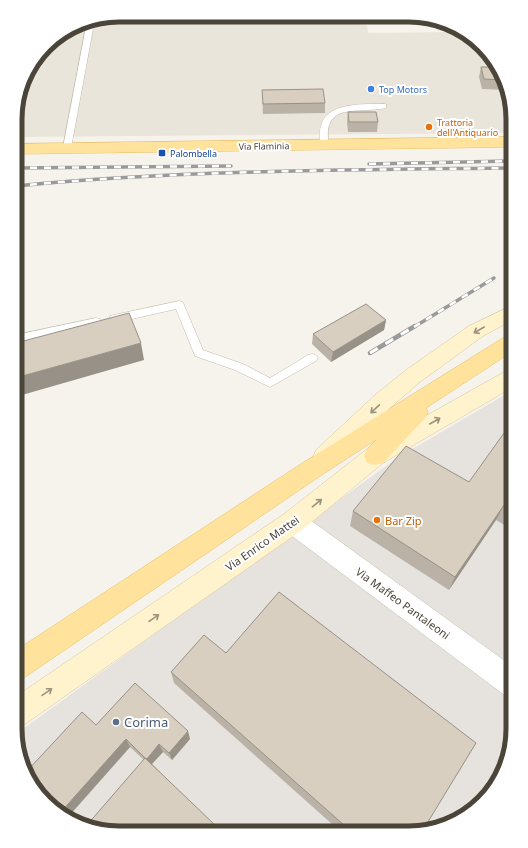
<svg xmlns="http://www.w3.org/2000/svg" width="528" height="848" font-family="'Noto Sans',sans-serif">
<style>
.residential{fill:#eae5da}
.industrial{fill:#e6e2dd}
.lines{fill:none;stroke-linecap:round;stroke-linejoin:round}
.lane-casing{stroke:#c2bbae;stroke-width:1}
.street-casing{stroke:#c2bbae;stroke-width:1}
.secondary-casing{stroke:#d6c79b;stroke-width:1}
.primary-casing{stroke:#e6c16a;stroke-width:1}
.lane{fill:#fff;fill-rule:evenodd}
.street{fill:#fff;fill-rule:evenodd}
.secondary{fill:#fff3cd;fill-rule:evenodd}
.primary{fill:#ffe39c;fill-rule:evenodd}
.rail-far1-casing{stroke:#9a9a9a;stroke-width:3.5}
.rail-casing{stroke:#9a9a9a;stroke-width:4.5}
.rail-far1{stroke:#fff;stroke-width:2.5;stroke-dasharray:7;stroke-linecap:butt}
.rail{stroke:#fff;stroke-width:3;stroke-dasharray:9;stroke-linecap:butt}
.wall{fill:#bab2a6}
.shaded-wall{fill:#979187}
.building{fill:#d8cfc1;stroke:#979187}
.oneway{stroke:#9c937c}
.shop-dot{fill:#3f7fe0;stroke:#fff;stroke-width:1.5}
.food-dot{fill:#e8710a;stroke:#fff;stroke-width:1.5}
.transit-dot{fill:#1a4fb4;stroke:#fff;stroke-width:1.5}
.service-dot{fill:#5c6f8a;stroke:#fff;stroke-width:1.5}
.labels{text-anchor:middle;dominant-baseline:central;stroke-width:4;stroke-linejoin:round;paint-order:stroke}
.far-shop-label{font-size:9px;fill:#366cbe;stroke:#fff;text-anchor:start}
.far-food-label{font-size:9px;fill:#c56008;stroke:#fff;text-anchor:start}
.far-street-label{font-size:9px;fill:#4b4439;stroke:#fff}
.far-transit-label{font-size:9px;fill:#164399;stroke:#fff;text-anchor:start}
.food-label{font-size:11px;fill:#c56008;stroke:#fff;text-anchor:start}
.street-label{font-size:11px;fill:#4b4439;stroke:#fff}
.near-service-label{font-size:13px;fill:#4e5e75;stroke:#fff;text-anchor:start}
.rim{fill:none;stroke:#4b4439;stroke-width:5}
</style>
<rect width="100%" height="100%" fill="#f6f3ec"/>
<path class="residential" d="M200,16h84l83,9 1,8 92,-1 17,9 28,38 8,40v14l-497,4v-32l10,-32 24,-32 22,-14h12l3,-6 7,-1z"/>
<path class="industrial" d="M513,390v346l-21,56 -43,33 -40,8 -304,-1 -50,-21 -32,-42 -7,-35 381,-276z"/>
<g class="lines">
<defs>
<g id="lane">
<path d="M86,27h6l1,2 -22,119 -4,3 -4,-3z"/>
<path d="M383,104h3v4c-27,6 -65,-7 -57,37l-4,3 -4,-3c-8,-42 31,-41 62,-41z"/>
<path d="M179,301l4,1 1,3 19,45 40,14 27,14 38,-23 4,-1 4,1 2,3 -2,3 -46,26 -35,-17 -40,-14 -19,-47 -62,14 -4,-1 -1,-3 1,-3 4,-1z"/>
<path d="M96,318l4,1 1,3 -1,3 -84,18v-8z"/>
</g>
<path id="street" d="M293,511l9,3 211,153v31l-10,-4 -219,-164 -3,-8 3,-8z"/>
<g id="secondary">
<path d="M513,305v15l-30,16 -63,46 -29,25 -59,57 -8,2 -8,-2 -3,-7 3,-7 59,-55 31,-25 63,-44z"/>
<path d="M513,369v18l-130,76 -81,67 -277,194 -10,4v-31l269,-183 83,-65 139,-78z"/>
</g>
<g id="primary">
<path d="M513,137v10l-497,7v-10z"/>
<path d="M513,334v17l-87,57 2,4 -3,6 -42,45 -8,2 -8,-2 -3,-7 3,-7 10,-10 -60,39 -292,199 -10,4v-30l286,-187 205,-128z"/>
</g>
</defs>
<use href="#lane" class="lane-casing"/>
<use href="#street" class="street-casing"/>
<use href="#secondary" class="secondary-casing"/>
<use href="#primary" class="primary-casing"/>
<use href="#lane" class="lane"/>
<use href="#street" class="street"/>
<use href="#secondary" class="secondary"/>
<use href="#primary" class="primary"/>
<defs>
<g id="rail-far1">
<path d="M369,164l144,-3"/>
<path d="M16,168l215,-2"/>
<path d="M16,186c165,-16 331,-16 497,-18"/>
<path d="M414,327l80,-49"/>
</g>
<path id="rail" d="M370,353l45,-27"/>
</defs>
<use href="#rail-far1" class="rail-far1-casing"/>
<use href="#rail" class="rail-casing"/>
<use href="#rail-far1" class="rail-far1"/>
<use href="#rail" class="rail"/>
</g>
<g class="wall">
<path d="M481,67l24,12 2,11 -25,-1 -3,-12z"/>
<path d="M262,90l63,13v10l-62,1z"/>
<path d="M348,112l30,10 -1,10h-29l-1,-10z"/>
<path d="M386,320l-2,10 -53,32 -19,-18 1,-10z"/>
<path d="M513,438v92l-17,-10 -47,70 -99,-64 3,-15 116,-29z"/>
<path d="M171,672l238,161h-67l-168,-150z"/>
<path d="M96,725l94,14 -18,21 -9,-8 -11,12 65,67 -1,1h-111l39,-72 -14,-13 -62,70 -13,-6z"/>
</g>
<g class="shaded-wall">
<path d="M16,303l4,17 -4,1z"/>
<path d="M386,320l-2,10 -53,32 2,-10z"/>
<path d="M141,343l3,17 -129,37v-19z"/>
<path d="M504,505l-8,15 -47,70 6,-13z"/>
<path d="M188,731l2,8 -18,21 -3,-7z"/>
<path d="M126,739l4,8 -62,70 -8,-4z"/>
<path d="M159,744l4,8 -13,14 -4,-7z"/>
<path d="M215,825l2,6 -1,1h-7z"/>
</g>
<g class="building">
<path d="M481,67h16l8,13 -21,-1z"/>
<path d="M323,89l2,14 -62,1 -1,-14z"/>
<path d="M348,112h28l2,10h-29z"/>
<path d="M366,304l20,16 -53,32 -20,-18z"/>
<path d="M129,313l12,30 -126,35 1,-35z"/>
<path d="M504,433l9,5v72l-9,-5 -49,72 -102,-66 53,-65 63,36z"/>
<path d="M279,592l197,151 -53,87 -14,3h-56l-182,-161 33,-37 22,18z"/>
<path d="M135,683l53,48 -19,22 -10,-9 -12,15 -2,-1 -19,-19 -66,74 -5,-2 -29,-39 56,-60 14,13z"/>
<path d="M145,758l70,67 -6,7h-104l-18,-7z"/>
</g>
<defs><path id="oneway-shaft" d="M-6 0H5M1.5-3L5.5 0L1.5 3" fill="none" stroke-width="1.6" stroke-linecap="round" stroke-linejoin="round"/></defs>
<g class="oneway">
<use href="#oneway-shaft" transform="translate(479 330) rotate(150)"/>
<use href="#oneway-shaft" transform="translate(375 409) rotate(137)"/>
<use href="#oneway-shaft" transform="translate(435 421) rotate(-30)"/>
<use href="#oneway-shaft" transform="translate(317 503) rotate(-39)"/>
<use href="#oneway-shaft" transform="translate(154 618) rotate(-35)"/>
<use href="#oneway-shaft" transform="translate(47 692) rotate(-35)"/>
</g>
<circle class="shop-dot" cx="371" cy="89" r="4"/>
<g class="food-dot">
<circle cx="429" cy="127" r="4"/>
<circle cx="377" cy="520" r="4"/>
</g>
<rect class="transit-dot" x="158" y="149" width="8" height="8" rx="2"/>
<circle class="service-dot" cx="116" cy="722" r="4"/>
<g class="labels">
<g class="far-shop-label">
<text x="379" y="89">Top Motors</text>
</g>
<g class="far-food-label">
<text x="437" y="122">Trattoria<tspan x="437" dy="10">dell'Antiquario</tspan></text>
</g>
<g class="far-street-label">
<text transform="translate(264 146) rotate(-1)">Via Flaminia</text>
</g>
<g class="far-transit-label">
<text x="170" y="153">Palombella</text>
</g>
<g class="food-label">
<text x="385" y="520">Bar Zip</text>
</g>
<g class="street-label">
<text transform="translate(262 543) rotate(-35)">Via Enrico Mattei</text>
<text transform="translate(403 603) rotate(36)">Via Maffeo Pantaleoni</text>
</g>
<g class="near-service-label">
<text x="124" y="722">Corima</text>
</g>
</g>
<path d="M0 0H528V848H0ZM119 22H409A97 97 0 0 1 506 119V729A97 97 0 0 1 409 826H119A97 97 0 0 1 22 729V119A97 97 0 0 1 119 22Z" fill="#fff" fill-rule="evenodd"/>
<path class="rim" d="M119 22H409A97 97 0 0 1 506 119V729A97 97 0 0 1 409 826H119A97 97 0 0 1 22 729V119A97 97 0 0 1 119 22Z"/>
</svg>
